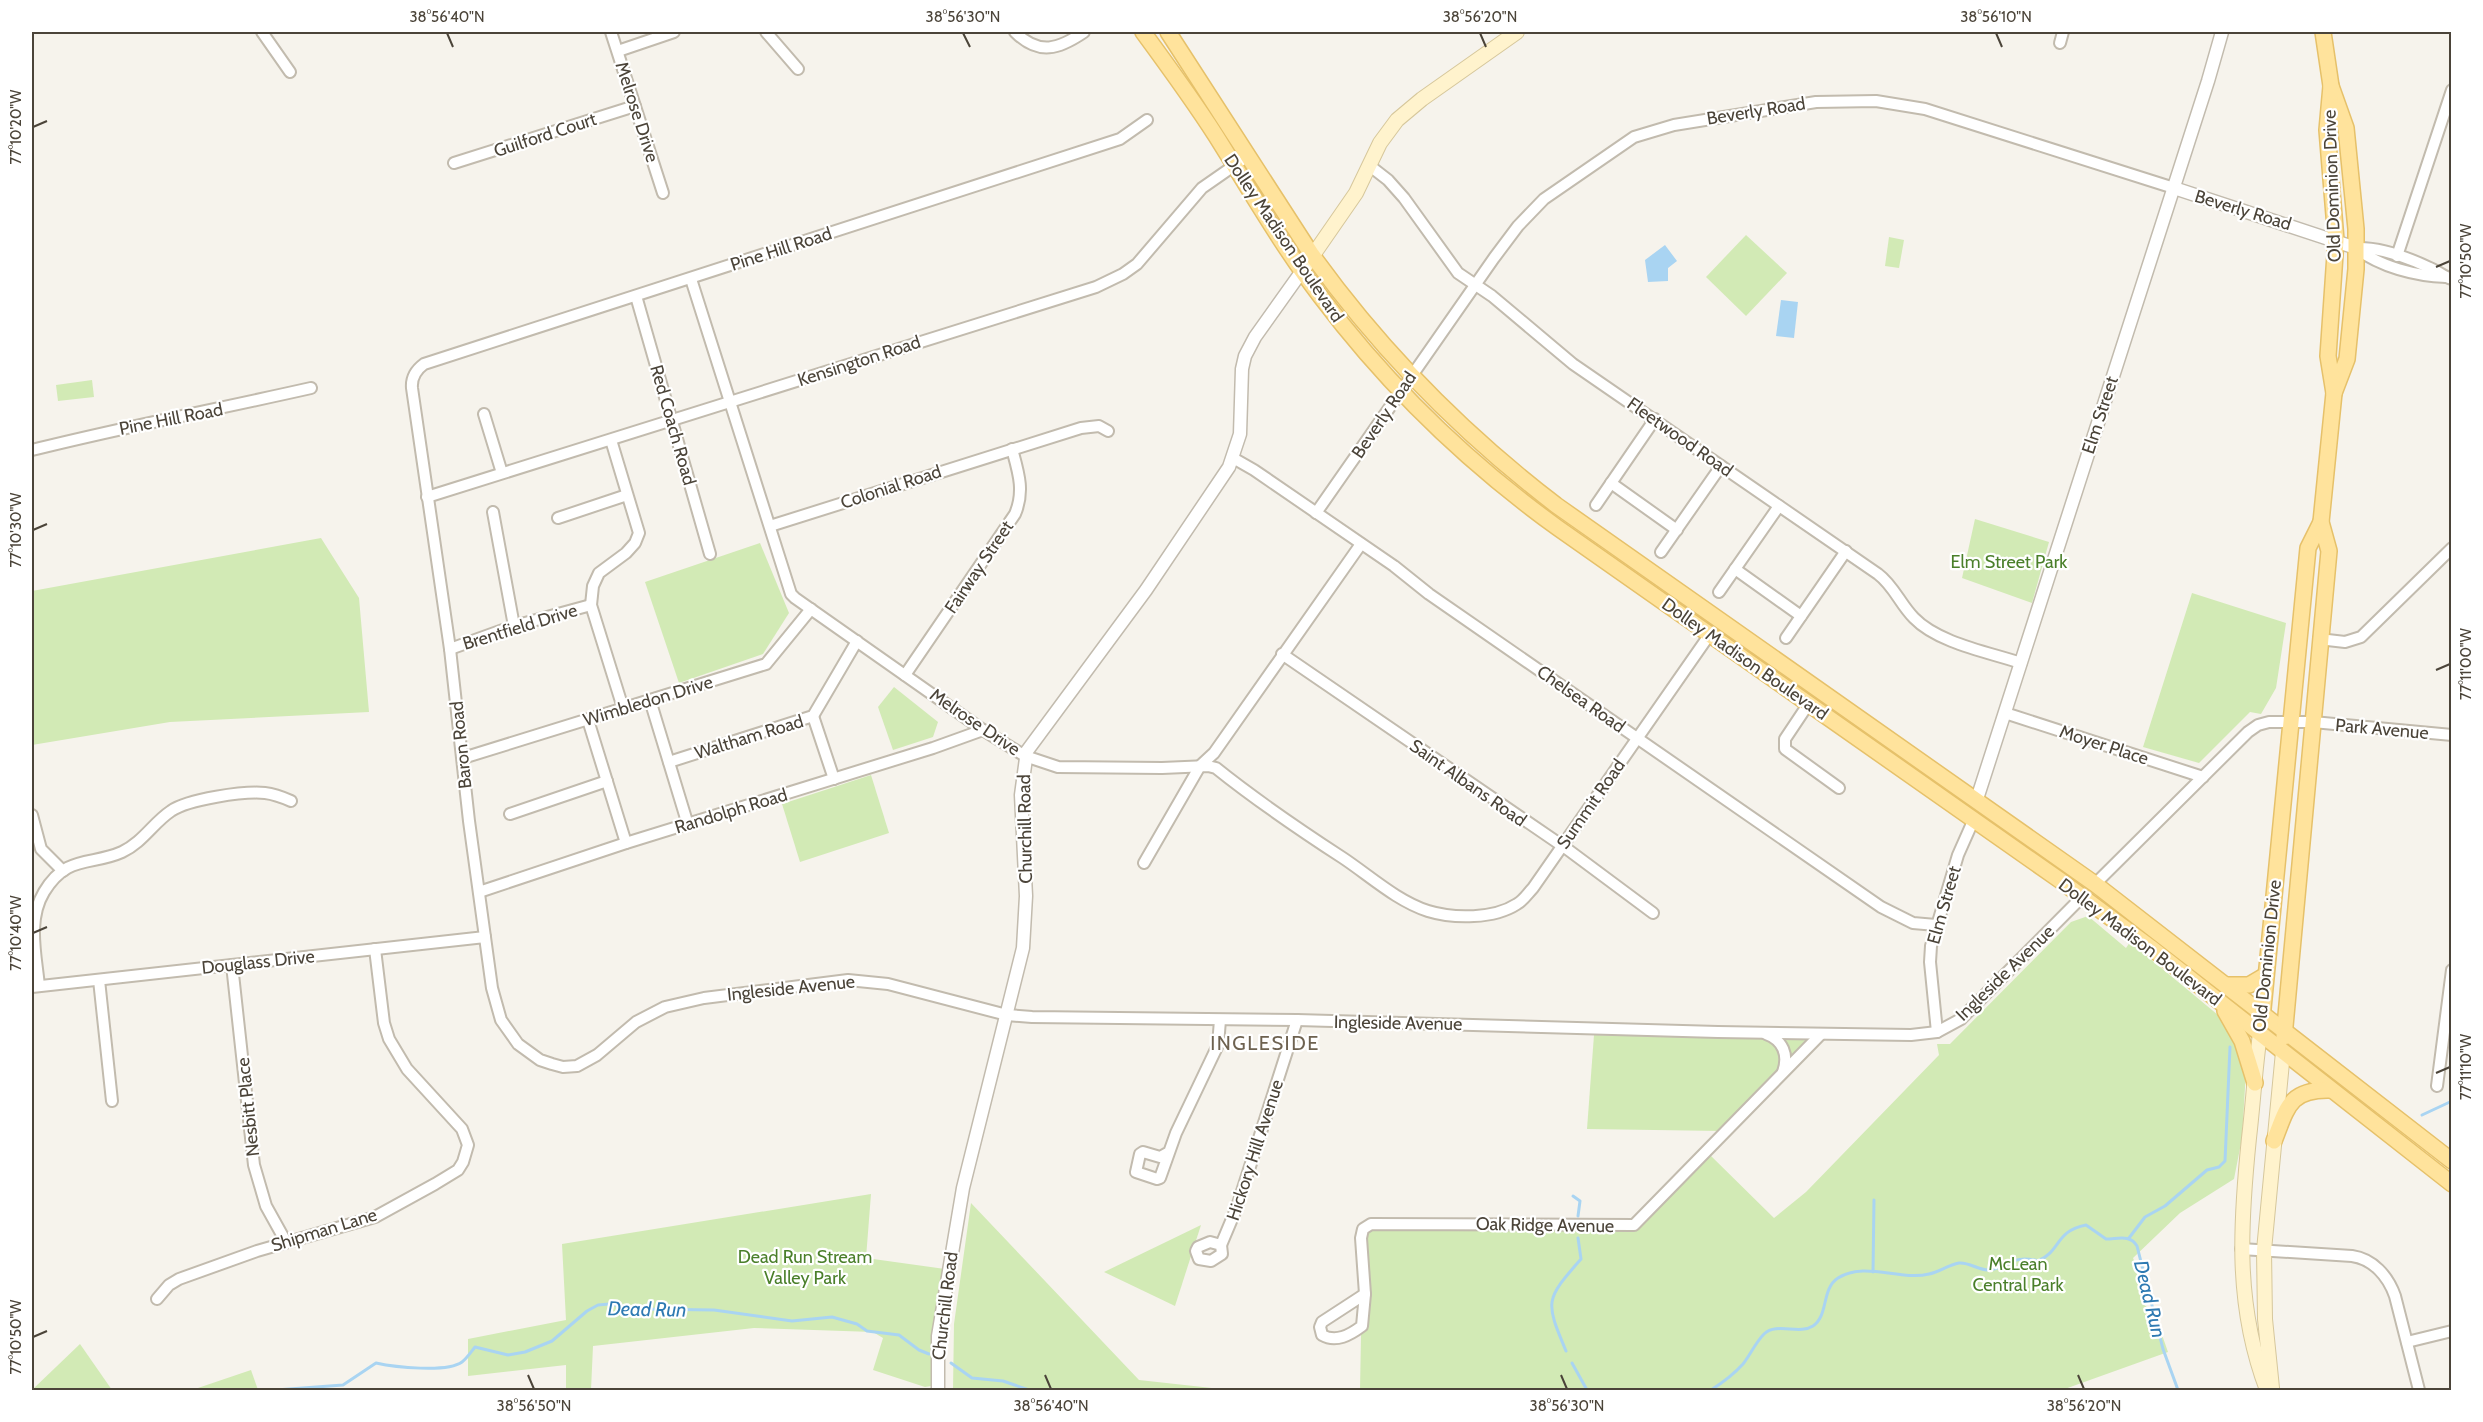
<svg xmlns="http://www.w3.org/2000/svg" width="2483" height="1422" font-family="Cabin,sans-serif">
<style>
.green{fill:#d2eab5}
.water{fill:#a9d4f2}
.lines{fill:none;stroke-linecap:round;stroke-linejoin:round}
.stream{stroke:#a9d4f2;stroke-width:3}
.minor-casing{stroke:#c2bbae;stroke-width:14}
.tertiary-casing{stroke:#c2bbae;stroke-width:15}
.secondary-casing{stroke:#d6c79b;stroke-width:16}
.primary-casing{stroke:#e6c16a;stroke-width:18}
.minor{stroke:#fff;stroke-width:10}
.tertiary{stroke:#fff;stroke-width:12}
.secondary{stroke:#fff3cd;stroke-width:14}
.primary{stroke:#ffe39c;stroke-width:15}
.ticks{fill:none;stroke:#4b4439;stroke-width:2}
.labels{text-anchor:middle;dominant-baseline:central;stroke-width:4.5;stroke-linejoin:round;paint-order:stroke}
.street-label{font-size:18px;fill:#4b4439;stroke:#fff}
.park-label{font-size:18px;fill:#4a7f2a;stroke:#fff}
.neighbourhood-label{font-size:20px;letter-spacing:1.5px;fill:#6e6250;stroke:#fff}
.water-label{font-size:20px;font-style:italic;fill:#2e7ab2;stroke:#fff}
.neatline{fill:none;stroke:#4b4439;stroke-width:2}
.ticks-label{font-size:15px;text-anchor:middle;fill:#4b4439}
</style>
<rect width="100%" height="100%" fill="#f6f3ec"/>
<g class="green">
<path d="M1746,235l41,38 -41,43 -40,-39z"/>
<path d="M1889,237l15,3 -5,28 -14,-2z"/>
<path d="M92,380l2,17 -36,4 -2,-16z"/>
<path d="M1975,519l74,23 -17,61 -70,-25z"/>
<path d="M321,538l38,60 10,114 -199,10 -138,23v-154z"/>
<path d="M760,543l29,70 -26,41 -84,29 -34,-101z"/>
<path d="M2192,593l94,30 -10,65 -15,26 -11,-2 -51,51 -56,-16z"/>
<path d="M894,687l44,35 -5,15 -40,13 -15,-43z"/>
<path d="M871,775l18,58 -89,29 -18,-58z"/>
<path d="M2088,916l38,32 4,-6 88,73 29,39 -5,84 -8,41 -54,34 -47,45 4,10 7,37 10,7 14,40 -106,38h-702l3,-161 267,2 80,-76 64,63 32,-26 133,-137 -2,-11h13l121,-122z"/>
<path d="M1594,1035l221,5 -94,91 -134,-2z"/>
<path d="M871,1194l-5,64 79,11 -14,117 -6,1 -52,-17 10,-32 -10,-6 -119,-4 -161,18 -2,44h-25v-25l-98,11v-37l98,-19 -4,-76z"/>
<path d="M971,1203l168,177 91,10h-277l1,-66z"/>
<path d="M1201,1225l-26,81 -71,-34z"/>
<path d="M80,1344l32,46h-80z"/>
<path d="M251,1370l7,20h-66z"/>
</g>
<g class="water">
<path d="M1665,245l12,16 -9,7v13l-20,1 -3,-22z"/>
<path d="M1781,300l17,2 -4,36 -18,-2z"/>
</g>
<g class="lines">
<g class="stream">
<path d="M2422,1115l30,-14"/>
<path d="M1573,1196l7,5 -2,15"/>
<path d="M2129,1238l16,-21 20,-11 42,-36 12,-3 6,-6 5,-114"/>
<path d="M1873,1272l1,-72"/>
<path d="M1566,1351c-21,-50 -21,-51 15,-92l-3,-21"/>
<path d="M951,1363l21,15 31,3 26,9"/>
<path d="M1572,1363l15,27"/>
<path d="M276,1390l67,-5 33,-22c18,4 71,10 86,-1 5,-4 9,-10 13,-15l33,8 17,-3 27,-11 35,-30 11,-6 11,-1 33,5 72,1 78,11 40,-4 25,7 10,7 32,4 20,15 10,4"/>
<path d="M1711,1390c11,-7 23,-16 32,-26 7,-9 13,-22 21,-30 13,-12 35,1 49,-8 16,-11 8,-37 25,-48 27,-17 62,3 91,-4 10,-2 19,-9 30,-11 11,-1 20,8 31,7 20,-3 23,-16 48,-9 23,-10 17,-30 48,-36l20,14c12,0 24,-5 31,7l26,103 15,41"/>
</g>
<defs>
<g id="minor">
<path d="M262,32l28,40"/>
<path d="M611,32l52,161"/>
<path d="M766,32l32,37"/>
<path d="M1015,32c24,24 44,17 69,0"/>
<path d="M2060,43l3,-11"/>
<path d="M618,51l56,-19"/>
<path d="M1147,120l-27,19 -696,225c-8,6 -13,13 -12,24l38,261 19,172 23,167 9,32 17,24 22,16 12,4 11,3 14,-1 20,-11 39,-33 29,-15 39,-9 144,-18 40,4 119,31 25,2 265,3 421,12 193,3 26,-3 24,-13 121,-122"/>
<path d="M454,163l181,-57"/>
<path d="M1370,166l18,14 16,18 54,75 34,23 81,68 305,210c16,12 22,30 36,44 24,25 74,34 107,45"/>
<path d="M2356,248c23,-1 53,10 74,20 8,3 14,9 22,11"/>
<path d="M2356,248c24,19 60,28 90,29"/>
<path d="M2397,256l55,-166"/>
<path d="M691,279l100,315 4,4 188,132 42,26 33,11 104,1 46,-2 8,2c41,33 84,62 127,90 27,18 54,43 85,53 26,8 66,8 89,-7 7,-4 11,-11 16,-16l177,-254"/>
<path d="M636,296l74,258"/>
<path d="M484,414l18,59"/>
<path d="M611,440l28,93 -4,10 -9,10 -27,20 -6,13 -2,19 32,103"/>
<path d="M32,450c92,-23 186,-41 279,-62"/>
<path d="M1233,458l21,12 140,96 35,28 452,313 32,16 23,2"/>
<path d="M1611,483l66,47"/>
<path d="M427,497l669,-210 27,-13 14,-10 65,-76 46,-32"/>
<path d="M1596,505l59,-86"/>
<path d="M493,512l21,114"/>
<path d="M1316,513l178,-255 24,-32 26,-27 90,-62 40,-12 142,-23 60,-1 49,8 249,79"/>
<path d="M558,518l69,-23"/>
<path d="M770,526l311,-98 18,-2 9,5"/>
<path d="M1661,552l60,-86"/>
<path d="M1735,569l66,47"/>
<path d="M1719,592l60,-86"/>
<path d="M1786,638l60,-87"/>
<path d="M2319,639l26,3 16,-5 91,-89"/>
<path d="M450,649l64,-23 77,-21"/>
<path d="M1282,654l285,195 86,64"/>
<path d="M905,675l110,-161c10,-23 3,-43 -3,-65"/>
<path d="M650,700l38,125"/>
<path d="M1809,703l-24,36v10l54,39"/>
<path d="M2005,713l198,64"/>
<path d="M813,716l21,63"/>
<path d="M588,720l38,123"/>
<path d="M463,758l303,-94 45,-55"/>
<path d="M669,762l144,-46 44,-75"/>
<path d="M510,814l97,-33"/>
<path d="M32,815l9,34 22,22"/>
<path d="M1144,863l56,-97 14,-13 147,-209"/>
<path d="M2095,884l153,-152 10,-7 11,-3h44l139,13"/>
<path d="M479,892l147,-49 307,-95 50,-18"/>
<path d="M232,965l22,200 12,41 20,36"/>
<path d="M99,980l13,121"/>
<path d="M39,986c-3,-31 -12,-66 5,-94 23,-38 47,-26 78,-40 21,-10 31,-29 49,-41 17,-12 73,-20 94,-18 9,1 17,4 26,8"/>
<path d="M32,987l453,-50"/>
<path d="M1937,1032l-7,-70 1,-16 27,-91 16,-36"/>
<path d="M1766,1034c17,6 23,21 17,38"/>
<path d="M2437,1086l15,-116"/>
<path d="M1169,1152l-9,5 -17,-5 -3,2 -4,18 21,7 3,-1 16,-45 42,-88 2,-25"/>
<path d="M1210,1242l11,3 1,9 -11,7 -12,-2 -3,-8 2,-4z"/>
<path d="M1221,1245l16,-38 60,-187"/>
<path d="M2241,1249l111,7c21,3 36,20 43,40l24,94"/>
<path d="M1365,1294l-4,-56 2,-9 8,-5 263,1 187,-191"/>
<path d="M1365,1294l-3,32c-12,9 -26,17 -40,9l-2,-8 2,-5z"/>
<path d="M157,1299l12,-14 10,-6 78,-28 118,-34 60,-33 23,-14 5,-8 5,-17 -6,-16 -55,-60 -18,-30 -5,-16 -9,-74"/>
<path d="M2407,1342l45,-11"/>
</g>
<g id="tertiary">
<path d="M2174,188l182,60"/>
<path d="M1977,799l231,-718 14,-49"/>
<path d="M938,1390v-54l25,-148 60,-240 3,-52 -5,-101 6,-44 119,-161 83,-123 11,-33 2,-65 3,-13 10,-19 47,-66"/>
</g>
<g id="secondary">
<path d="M1302,271l54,-78 24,-50 17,-23 25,-21 95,-67"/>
<path d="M2260,1034c-5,34 -7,70 -11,104 -9,88 -14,168 18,252"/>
<path d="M2272,1388l-7,-69 -1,-69 19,-198"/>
</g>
<g id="primary">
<path d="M1143,32c25,34 50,68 73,104 34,54 66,110 105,161 67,89 147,166 237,231l503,353 89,66 302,237"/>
<path d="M1168,32l144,223c69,96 150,178 244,250l539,379 357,277"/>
<path d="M2323,32l8,54 15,42 10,101v40l-9,90 -13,34"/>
<path d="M2227,985h22l17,-10"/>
<path d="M2225,1011l17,30 13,42"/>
<path d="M2262,1019l46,-471 13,-26"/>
<path d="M2284,1037l45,-486 -8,-29 13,-129 -6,-37 8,-116 -9,-110 4,-44"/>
<path d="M2274,1141c13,-33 15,-52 56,-51"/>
</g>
</defs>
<use href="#minor" class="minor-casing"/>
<use href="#tertiary" class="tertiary-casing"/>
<use href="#secondary" class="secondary-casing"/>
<use href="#primary" class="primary-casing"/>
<use href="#minor" class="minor"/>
<use href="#tertiary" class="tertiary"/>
<use href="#secondary" class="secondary"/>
<use href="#primary" class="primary"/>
</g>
<path class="ticks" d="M447,33l6,14M963,33l7,14M1480,33l6,14M1996,33l6,14M33,127l14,-6M2436,267l14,-6M33,530l14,-6M2436,670l14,-6M33,933l14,-6M2436,1073l14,-6M33,1337l14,-6M528,1375l6,14M1045,1375l6,14M1561,1375l6,14M2078,1375l6,14"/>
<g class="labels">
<g class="street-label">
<text transform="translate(1756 111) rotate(-9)">Beverly Road</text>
<text transform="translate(637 112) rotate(72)">Melrose Drive</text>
<text transform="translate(545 135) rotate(-18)">Guilford Court</text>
<text transform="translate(2332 186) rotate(-92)">Old Dominion Drive</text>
<text transform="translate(2243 210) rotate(17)">Beverly Road</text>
<text transform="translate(1284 238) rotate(56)">Dolley Madison Boulevard</text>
<text transform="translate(781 249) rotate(-18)">Pine Hill Road</text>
<text transform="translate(859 361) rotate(-18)">Kensington Road</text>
<text transform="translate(1384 415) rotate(-56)">Beverly Road</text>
<text transform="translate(2100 415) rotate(-72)">Elm Street</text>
<text transform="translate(171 419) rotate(-11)">Pine Hill Road</text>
<text transform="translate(673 425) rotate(74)">Red Coach Road</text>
<text transform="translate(1680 437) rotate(35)">Fleetwood Road</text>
<text transform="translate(891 487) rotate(-18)">Colonial Road</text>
<text transform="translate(979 567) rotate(-56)">Fairway Street</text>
<text transform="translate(520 627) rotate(-17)">Brentfield Drive</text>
<text transform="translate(1745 659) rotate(35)">Dolley Madison Boulevard</text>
<text transform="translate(1581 699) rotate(35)">Chelsea Road</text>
<text transform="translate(648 701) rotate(-17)">Wimbledon Drive</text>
<text transform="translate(975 722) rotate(34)">Melrose Drive</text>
<text transform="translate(2382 729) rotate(5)">Park Avenue</text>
<text transform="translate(749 737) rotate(-17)">Waltham Road</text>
<text transform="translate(461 745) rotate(-96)">Baron Road</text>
<text transform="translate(2104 745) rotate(18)">Moyer Place</text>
<text transform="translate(1468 783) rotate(35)">Saint Albans Road</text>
<text transform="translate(1591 804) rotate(-55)">Summit Road</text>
<text transform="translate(731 811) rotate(-17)">Randolph Road</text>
<text transform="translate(1025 829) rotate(-91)">Churchill Road</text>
<text transform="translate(1944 905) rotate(-74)">Elm Street</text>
<text transform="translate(2140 942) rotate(37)">Dolley Madison Boulevard</text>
<text transform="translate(2267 956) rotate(-84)">Old Dominion Drive</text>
<text transform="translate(258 962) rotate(-6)">Douglass Drive</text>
<text transform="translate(2005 973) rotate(-44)">Ingleside Avenue</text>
<text transform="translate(791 988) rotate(-6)">Ingleside Avenue</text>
<text transform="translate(1398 1023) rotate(1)">Ingleside Avenue</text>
<text transform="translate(248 1107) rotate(-96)">Nesbitt Place</text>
<text transform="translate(1255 1150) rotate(-72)">Hickory Hill Avenue</text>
<text transform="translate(1545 1225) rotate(1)">Oak Ridge Avenue</text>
<text transform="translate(324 1230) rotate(-17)">Shipman Lane</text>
<text transform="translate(945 1306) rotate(-83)">Churchill Road</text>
</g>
<g class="park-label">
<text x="2009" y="562">Elm Street Park</text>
<text x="805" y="1257">Dead Run Stream<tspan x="805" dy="21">Valley Park</tspan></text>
<text x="2018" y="1264">McLean<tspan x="2018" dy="21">Central Park</tspan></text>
</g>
<g class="neighbourhood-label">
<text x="1265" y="1043">INGLESIDE</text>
</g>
<g class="water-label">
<text transform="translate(2150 1299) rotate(76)">Dead Run</text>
<text transform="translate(647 1309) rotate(1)">Dead Run</text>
</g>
</g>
<rect width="2483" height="1422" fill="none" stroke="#ffffff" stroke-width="66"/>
<rect x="33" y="33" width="2417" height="1356" class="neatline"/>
<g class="ticks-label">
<text x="447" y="22">38°56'40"N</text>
<text x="963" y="22">38°56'30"N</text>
<text x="1480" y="22">38°56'20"N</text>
<text x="1996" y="22">38°56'10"N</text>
<text transform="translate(16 127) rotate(-90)" y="5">77°10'20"W</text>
<text transform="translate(2466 261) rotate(-90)" y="5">77°10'50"W</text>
<text transform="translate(16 530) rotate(-90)" y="5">77°10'30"W</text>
<text transform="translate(2466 664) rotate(-90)" y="5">77°11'00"W</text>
<text transform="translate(16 933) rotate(-90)" y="5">77°10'40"W</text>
<text transform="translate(2466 1067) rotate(-90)" y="5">77°11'10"W</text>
<text transform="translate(16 1337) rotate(-90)" y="5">77°10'50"W</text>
<text x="534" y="1411">38°56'50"N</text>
<text x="1051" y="1411">38°56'40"N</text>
<text x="1567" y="1411">38°56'30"N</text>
<text x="2084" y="1411">38°56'20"N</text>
</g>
</svg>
